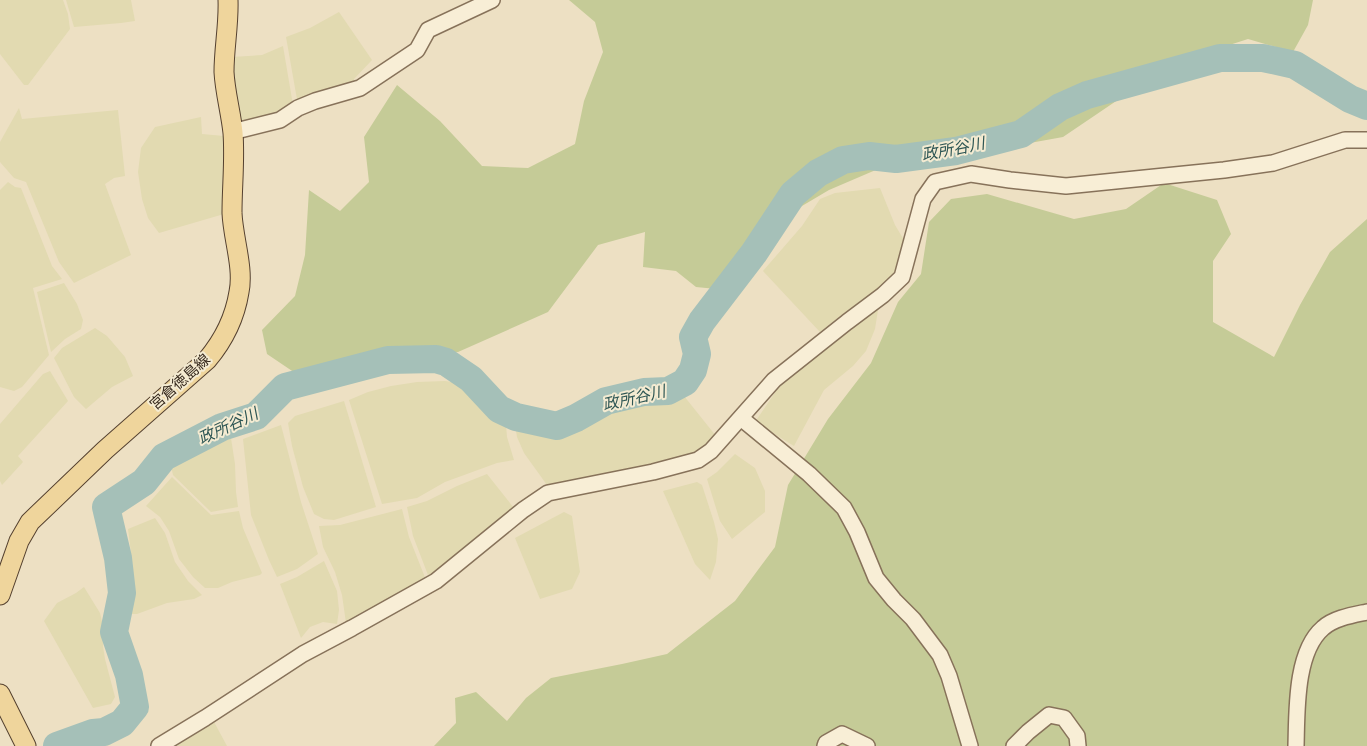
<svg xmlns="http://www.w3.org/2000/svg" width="1367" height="746" font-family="'Crimson Pro','Noto Sans JP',serif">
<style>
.farmland{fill:#e2dab1}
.green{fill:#c5cb97}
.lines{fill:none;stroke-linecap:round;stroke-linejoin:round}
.river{stroke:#a5c0b8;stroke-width:28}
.minor-casing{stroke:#87725a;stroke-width:18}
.major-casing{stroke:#54402f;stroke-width:21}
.minor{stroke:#f8eed6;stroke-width:15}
.major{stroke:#efd59c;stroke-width:19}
.labels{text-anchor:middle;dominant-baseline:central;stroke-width:4;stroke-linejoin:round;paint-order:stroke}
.street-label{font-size:15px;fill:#372a1e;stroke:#f4ebd2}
.water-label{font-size:16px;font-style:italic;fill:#2e5654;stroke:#f4ebd2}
</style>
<rect width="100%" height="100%" fill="#ede0c3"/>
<g class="farmland">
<path d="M0,0h63l5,14 2,15 -42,56h-4l-24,-31z"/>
<path d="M66,0h65l4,21 -14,2 -47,4z"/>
<path d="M339,12l33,48 -18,19 1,4 -57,22 -12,-68 24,-9z"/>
<path d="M283,46l10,59 -18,9 -35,9 -8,-66 30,-2z"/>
<path d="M19,108l3,11 96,-9 7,66 -11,2 -9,6 26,71 -57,28 -15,-21 -33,-80 -12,-4 -14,-16v-20z"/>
<path d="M201,117l1,17 22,2 3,13 -3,65 -65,19 -11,-15 -6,-19 -4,-27 3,-24 14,-21z"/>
<path d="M8,182l7,5 6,1 31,78 10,13 -29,9 16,67 -27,32 -8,4 -14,-4v-197z"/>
<path d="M880,188l15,37 9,15 -6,26 -9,15 -45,32 -24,19 -57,-61 39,-45 18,-27 15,-6z"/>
<path d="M64,283l13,21 6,16 -2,9 -16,10 -14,13 -14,-60z"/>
<path d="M878,310l-3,19 -9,22 -13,15 -29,24 -30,56 -39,-24 21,-31 18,-19 47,-37z"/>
<path d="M95,328l12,8 18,21 8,19 -21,11 -26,22 -12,-12 -20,-39 8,-10z"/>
<path d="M50,371l18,30 -50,55 5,6 -21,23 -2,-4v-57l43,-50z"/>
<path d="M445,381l13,2 30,30 18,12 1,12 7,23 -17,3 -52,19 -28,16 -35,6 -33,-104 19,-8 23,-6 26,-4z"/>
<path d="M650,391l20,3 10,-3 36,45 -8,9 -15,9 -43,14 -97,18 -6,-1 -23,-32 -7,-16 -3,-19 41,9 28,-9 47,-21z"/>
<path d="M344,401l32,106 -42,13 -10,-1 -10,-5 -11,-27 -11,-41 -4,-23 7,-7z"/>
<path d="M281,425l20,77 17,52 -21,15 -20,8 -8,-17 -18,-45 -8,-76z"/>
<path d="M231,438l4,26 1,28 2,15 -27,5 -38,-37 -2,-9z"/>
<path d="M735,454l20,14 10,23v21l-33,27 -12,-18 -13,-42 10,-7z"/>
<path d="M487,474l34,43 -74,49 -19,9 -15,-39 -6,-29 20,-6 30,-15z"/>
<path d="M172,477l39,38 28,-4 4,17 19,45 -2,2 -28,7 -14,6h-13l-12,-11 -14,-18 -10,-28 -9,-14 -14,-11z"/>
<path d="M697,482l5,3 12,37 4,17 -2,23 -6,18 -15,-16 -32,-73z"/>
<path d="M402,509l7,28 17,43 -80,43 -4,-28 -7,-23 -12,-25 -4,-21 21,-1z"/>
<path d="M564,512l8,4 8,56 -8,17 -32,10 -25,-61z"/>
<path d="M155,518l10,15 10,29 13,19 14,14 -8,4 -27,4 -30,11h-10l6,-26v-19l-5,-40z"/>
<path d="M324,561l13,30 2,19 -2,14 -14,-2 -13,5 -9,11 -21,-54 17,-7z"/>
<path d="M84,587l16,26 4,17 -1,16 2,13 10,38 -4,7 -18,4 -49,-87 13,-18 19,-10z"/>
<path d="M213,720l14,26h-57z"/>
</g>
<g class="green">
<path d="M569,0h744l-5,25 -15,27 -45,-13 -56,18 -61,34 -68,46 -71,13 -49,-9 -58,25 -56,24 -44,26 -23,39 -25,36 -41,-4 -20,-16 -33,-4 2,-35 -47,13 -50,67 -90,40 -71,3 -83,24 -37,-25 -5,-24 33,-34 10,-41 4,-65 31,21 29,-29 -5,-45 33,-52 43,36 42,45 46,2 47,-24 9,-43 19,-49 -8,-30z"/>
<path d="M1164,183l53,17 14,34 -18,27v61l61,35 26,-52 30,-53 37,-33v527h-933l22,-23 -1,-25 21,-6 31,29 19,-23 25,-20 71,-14 45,-10 68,-53 40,-54 13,-62 40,-66 43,-56 27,-61 23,-28 8,-52 22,-23 36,-5 87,25 52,-10z"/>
</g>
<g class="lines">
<path class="river" d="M57,746l36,-13 11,-1 18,-9 13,-16 -6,-32 -15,-43 8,-39 -4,-35 -12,-51 38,-25 20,-25 58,-30 34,-11 29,-29 103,-27 48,-1 10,3 25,17 28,30 17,8 41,9 19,-8 30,-17 38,-9 24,-1 17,-9 8,-12 4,-16 -4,-17 9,-16 52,-68 39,-59 25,-21 25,-13 26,-4 27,3 60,-8 65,-17 39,-27 27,-12 133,-37h43l32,7 55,34 17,7"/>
<defs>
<g id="minor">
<path d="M232,132l48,-12 18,-12 17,-7 45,-13 57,-38 11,-20 64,-30"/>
<path d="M742,419l67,55 35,34 13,24 19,46 18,22 19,19 27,36 9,21 21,70"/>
<path d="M159,746l46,-28 98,-64 49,-26 84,-47 87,-71 25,-17 105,-21 45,-12 13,-9 63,-71 73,-58 36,-27 19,-18 21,-78 12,-17 36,-8 39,6 56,6 158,-16 49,-7 72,-23h22"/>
<path d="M825,746l1,-3 16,-9 25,12"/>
<path d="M1014,746l14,-14 21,-17 15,3 13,18 1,10"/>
<path d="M1296,746c1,-34 -1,-94 27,-118 11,-10 30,-13 44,-16"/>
</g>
<g id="major">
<path d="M0,595l19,-54 11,-19 75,-72 102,-90c16,-19 28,-43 32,-68 5,-24 -6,-54 -7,-79 0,-27 3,-53 1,-80 -2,-20 -8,-41 -9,-61 0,-24 5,-48 4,-72"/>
<path d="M0,694l26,52"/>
</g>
</defs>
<use href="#minor" class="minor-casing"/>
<use href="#major" class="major-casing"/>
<use href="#minor" class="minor"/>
<use href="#major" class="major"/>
</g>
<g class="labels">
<g class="street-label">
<text transform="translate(180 382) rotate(-42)">宮倉徳島線</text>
</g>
<g class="water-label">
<text transform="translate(953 149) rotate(-11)">政所谷川</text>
<text transform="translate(634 398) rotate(-13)">政所谷川</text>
<text transform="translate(228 426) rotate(-25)">政所谷川</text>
</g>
</g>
</svg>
